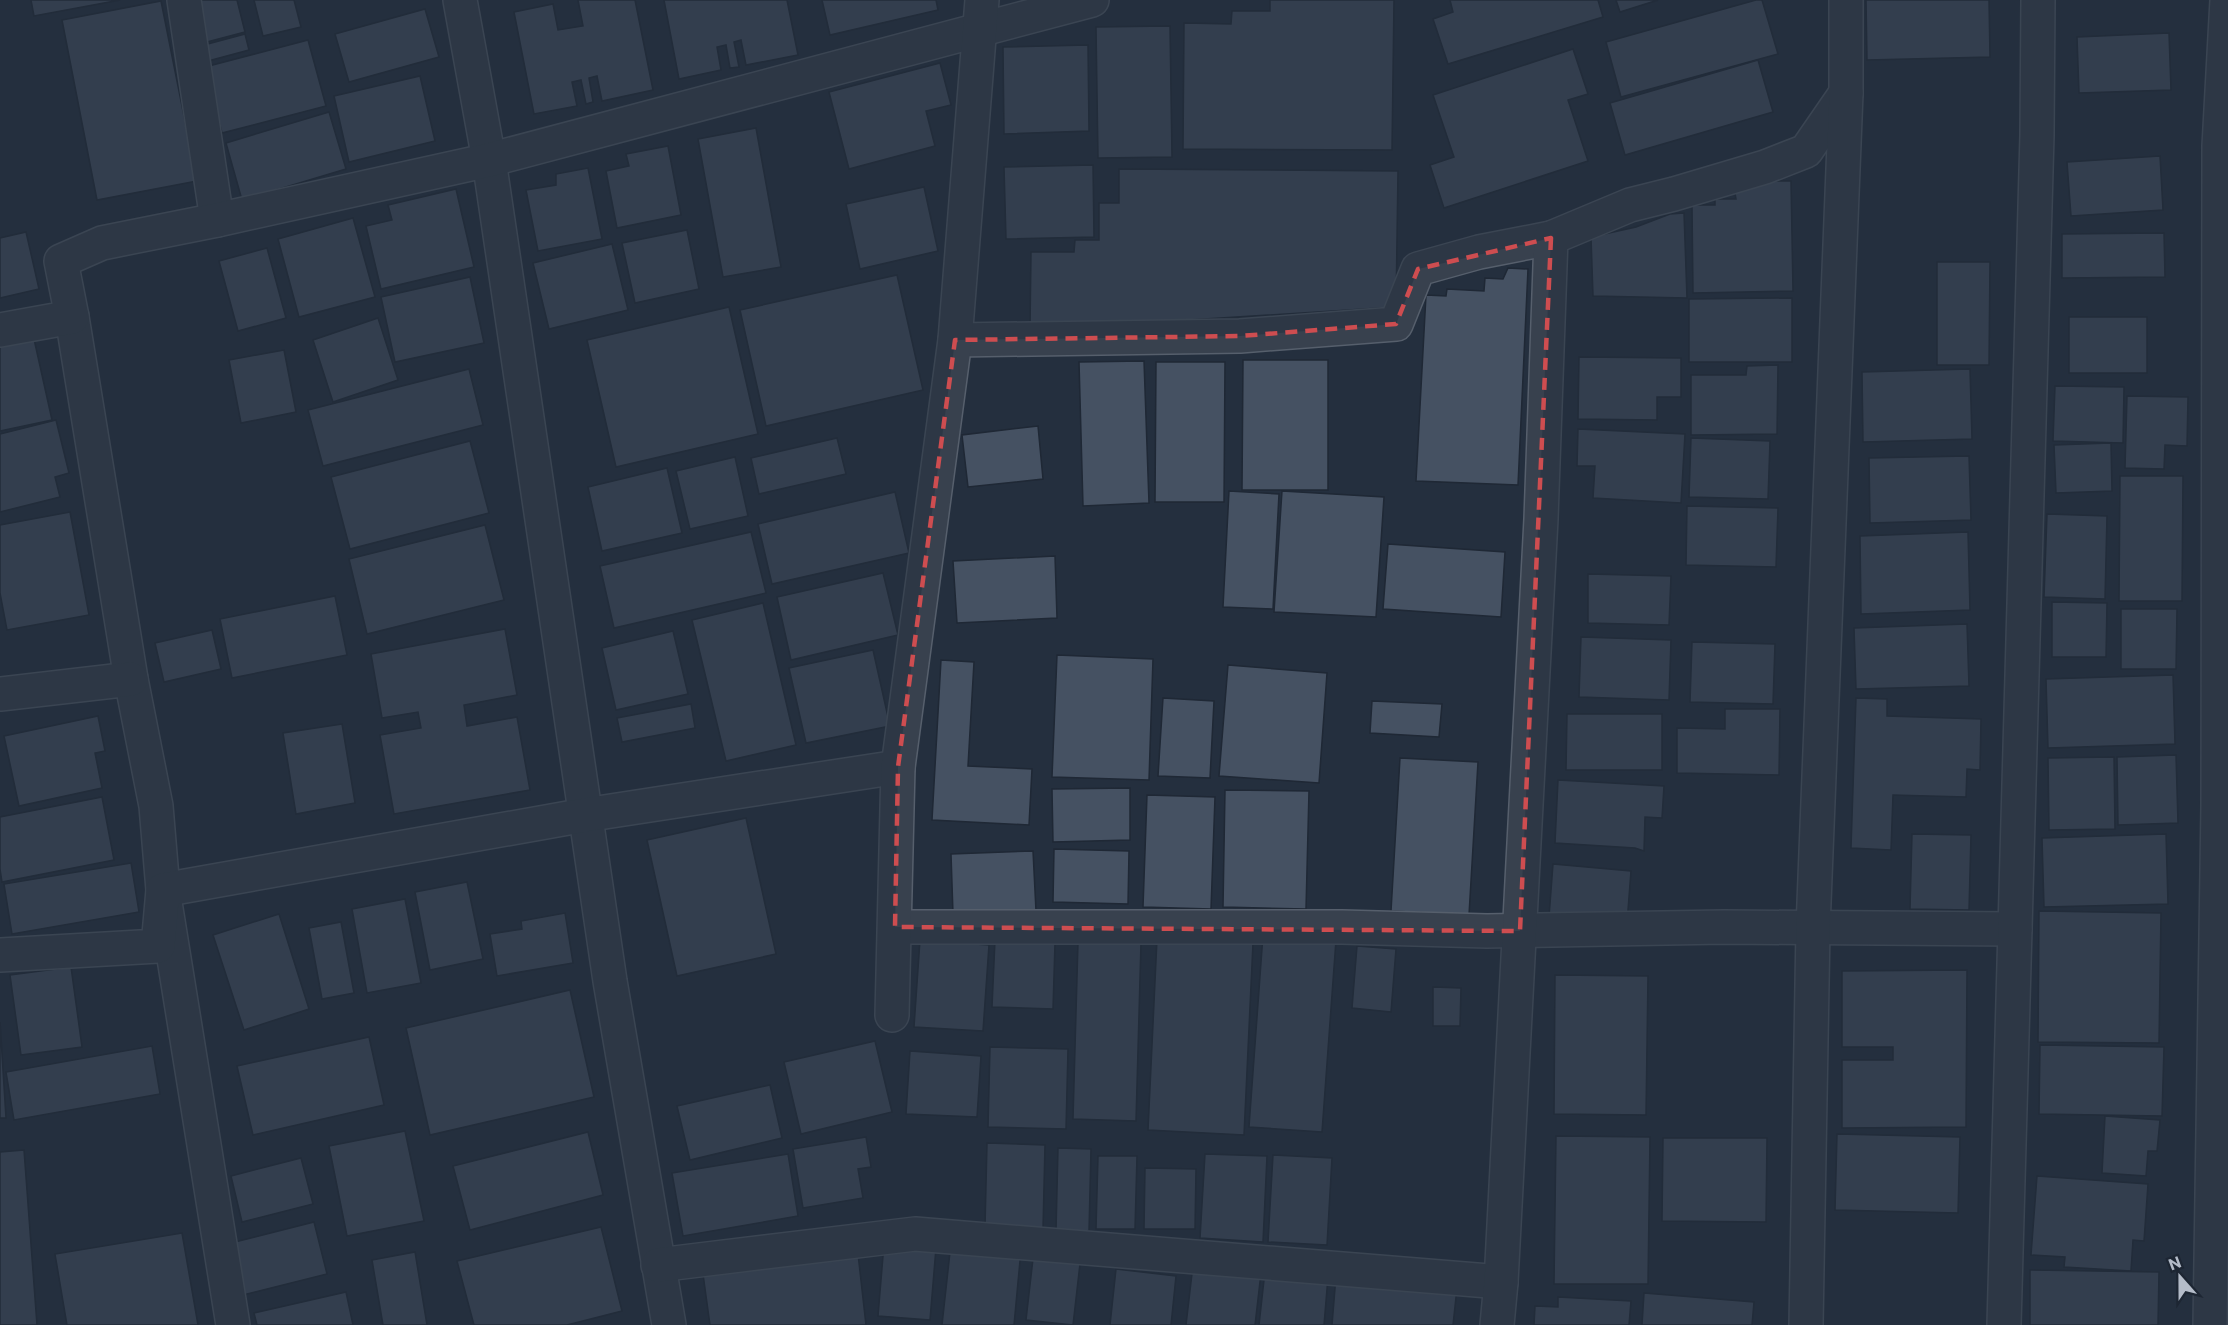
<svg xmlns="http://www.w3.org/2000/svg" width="2228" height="1325" font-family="Commissioner,sans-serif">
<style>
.building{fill:#455162;stroke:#1f2835;stroke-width:1.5}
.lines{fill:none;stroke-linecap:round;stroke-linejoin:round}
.minor-casing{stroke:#565f6c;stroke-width:36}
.minor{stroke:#38414e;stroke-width:33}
.marked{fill:none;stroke:#ce4d50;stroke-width:4.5;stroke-dasharray:12 8;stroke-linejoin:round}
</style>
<rect width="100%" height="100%" fill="#242f3e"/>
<g class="building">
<path d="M31,0h89l-86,16z"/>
<path d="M196,0h41l8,32 -38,10z"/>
<path d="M254,0h40l7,27 -38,9z"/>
<path d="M578,0h57l18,90 -51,11 -5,-25 -8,2 4,24 -7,2 -5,-24 -9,2 5,24 -43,8 -20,-102 39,-8 5,26 25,-4z"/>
<path d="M664,0h123l11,55 -52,10 -5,-25 -7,2 5,25 -9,1 -4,-23 -9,2 4,23 -42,9z"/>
<path d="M822,0h114l2,10 -108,25z"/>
<path d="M1270,0h124l-2,150 -209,-1 1,-126 47,1 1,-13h38z"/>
<path d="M1450,0h148l5,17 -155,47 -15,-45 20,-7z"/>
<path d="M1616,0h42l-38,12z"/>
<path d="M1756,0h6l16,54 -157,43 -15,-55z"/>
<path d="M1866,0h123l1,57 -123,3z"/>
<path d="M161,1l36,180 -100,19 -35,-180z"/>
<path d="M425,9l14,48 -90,25 -14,-48z"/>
<path d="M1170,26l2,131 -74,1 -2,-131z"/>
<path d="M2169,33l2,57 -92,3 -2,-56z"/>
<path d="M245,34l4,16 -41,11 -4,-16z"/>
<path d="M308,40l18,66 -104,27 -17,-66z"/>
<path d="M1088,45l1,86 -85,3 -1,-87z"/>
<path d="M1573,49l15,45 -20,6 20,61 -144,47 -14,-43 24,-8 -21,-62z"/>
<path d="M1758,60l15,52 -148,43 -15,-52z"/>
<path d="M940,63l11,42 -25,6 9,35 -86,23 -20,-77z"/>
<path d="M420,76l15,65 -86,21 -15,-66z"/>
<path d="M329,112l17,57 -104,31 -16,-57z"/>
<path d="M756,128l25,139 -58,10 -25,-138z"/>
<path d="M668,146l13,69 -64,13 -11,-57 23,-5 -3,-12z"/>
<path d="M2160,156l3,54 -92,6 -4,-54z"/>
<path d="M1093,165l1,72 -88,2 -2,-72z"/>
<path d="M588,168l14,71 -64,12 -12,-61 30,-5v-11z"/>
<path d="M1119,169l279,2 -2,136 -366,23 1,-78h43l1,-12h24v-37h20z"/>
<path d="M1766,181h25l2,110 -100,2 -1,-88h23v-6h21l-1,-6z"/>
<path d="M924,187l14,64 -78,18 -14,-65z"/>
<path d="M456,189l18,78 -93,22 -15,-63 26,-6 -4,-15z"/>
<path d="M1684,213l3,85 -94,-2 -2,-59 45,-10 34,-13z"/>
<path d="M353,218l22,79 -76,20 -21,-78z"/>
<path d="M687,230l12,59 -64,14 -13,-60z"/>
<path d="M26,232l13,57 -39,9v-60z"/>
<path d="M2164,233l1,44 -103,1v-44z"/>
<path d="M612,244l16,66 -79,19 -16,-66z"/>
<path d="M267,248l19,70 -48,13 -19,-70z"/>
<path d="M1937,262h53l-1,103h-52z"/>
<path d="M1508,268l20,1 -10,216 -102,-4 10,-186 20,1 1,-7 37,2 1,-13 18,1z"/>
<path d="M897,275l26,115 -157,36 -26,-116z"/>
<path d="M470,277l14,66 -89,19 -14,-65z"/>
<path d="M1792,298v64h-103v-63z"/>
<path d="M729,307l29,127 -142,33 -29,-127z"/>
<rect x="2069" y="317" width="78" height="56"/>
<path d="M378,318l20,62 -65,22 -20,-62z"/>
<path d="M34,339l18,81 -52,11v-84z"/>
<path d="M284,350l12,62 -55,11 -12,-63z"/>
<path d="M1579,357l102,1v39h-24v23l-79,-1z"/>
<path d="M1243,360h85v130h-86z"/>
<path d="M1144,361l5,142 -66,3 -4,-144z"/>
<path d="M1156,362h69l-1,140h-69z"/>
<path d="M1778,365l-1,69 -86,1v-60h55l1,-9z"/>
<path d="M469,369l14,56 -160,41 -15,-56z"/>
<path d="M1970,369l2,70 -109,3 -1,-70z"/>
<path d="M2055,386l69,1 -1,56 -70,-2z"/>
<path d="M2127,396l61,1 -1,49 -22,-1 -1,24 -39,-1z"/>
<path d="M56,420l13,53 -14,4 5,20 -60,15v-78z"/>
<path d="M1038,426l5,53 -75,8 -6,-52z"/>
<path d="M1578,429l107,5 -4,69 -88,-5 2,-32h-18z"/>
<path d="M837,438l9,36 -87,20 -8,-36z"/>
<path d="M1691,438l79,3 -2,58 -79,-2z"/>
<path d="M470,441l19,72 -139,36 -19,-72z"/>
<path d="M2111,443l1,48 -56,2 -2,-48z"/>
<path d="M1969,456l2,64 -101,3 -1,-65z"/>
<path d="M735,457l13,59 -58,13 -14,-58z"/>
<path d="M667,468l15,65 -80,18 -14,-64z"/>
<path d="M2120,476h63l-1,125h-63z"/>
<path d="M1229,491l50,3 -6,115 -50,-2z"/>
<path d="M1282,491l102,6 -8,120 -102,-5z"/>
<path d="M895,492l14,61 -137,31 -14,-60z"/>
<path d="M1687,506l91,2 -2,59 -90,-2z"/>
<path d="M70,512l19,103 -82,15 -7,-37v-68z"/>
<path d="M2047,514l60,2 -2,83 -61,-2z"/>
<path d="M485,525l19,75 -137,34 -18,-75z"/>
<path d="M751,532l15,61 -152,35 -14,-62z"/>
<path d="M1968,532l2,78 -109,4 -1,-78z"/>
<path d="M1388,544l117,8 -4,65 -118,-8z"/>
<path d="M1055,556l2,62 -100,5 -4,-62z"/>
<path d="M883,573l15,62 -107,25 -14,-63z"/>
<path d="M1588,574l83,2 -2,49 -81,-2z"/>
<path d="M335,596l12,59 -115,23 -12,-59z"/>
<path d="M2052,602l55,1 -1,54h-54z"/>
<path d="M763,603l33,142 -70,16 -34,-141z"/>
<path d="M2121,609h56l-1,60h-55z"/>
<path d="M1967,624l2,62 -113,3 -2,-61z"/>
<path d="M505,629l12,66 -53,10 3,21 50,-9 13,73 -136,24 -14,-79 41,-7 -3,-16 -36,6 -11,-64z"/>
<path d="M212,630l9,39 -57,13 -9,-39z"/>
<path d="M673,631l15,63 -72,16 -14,-62z"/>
<path d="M1581,637l90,3 -2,60 -90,-3z"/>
<path d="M1692,642l83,2 -2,60 -83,-2z"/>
<path d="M873,650l17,76 -84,17 -17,-75z"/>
<path d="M1057,655l96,4 -4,121 -97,-3z"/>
<path d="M941,660l33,2 -6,104 64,3 -3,56 -97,-5z"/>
<path d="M1228,665l99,8 -8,110 -100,-7z"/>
<path d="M2173,675l2,69 -127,4 -2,-69z"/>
<path d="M1163,698l51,3 -4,77 -52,-2z"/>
<path d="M1856,698l31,1v17l94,3 -1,51 -13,-1 -1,28 -73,-2 -2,55 -40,-2z"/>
<path d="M1372,701l70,3 -3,33 -69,-4z"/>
<path d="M691,704l4,24 -73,14 -5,-24z"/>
<path d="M1725,709h55l-1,66 -102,-2v-45l48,1z"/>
<path d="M1567,714h95v56h-96z"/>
<path d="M98,716l7,35 -10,2 7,35 -83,18 -15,-70z"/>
<path d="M342,724l13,79 -59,11 -13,-81z"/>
<path d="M2176,755l2,68 -60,2 -1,-68z"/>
<path d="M2114,757l1,72 -66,1 -1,-72z"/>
<path d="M1400,758l78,4 -9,153 -78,-4z"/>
<path d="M1558,780l106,6 -2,32 -17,-1 -1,34 -9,-3 -80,-5z"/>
<path d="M1130,788v52l-77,2 -1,-53z"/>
<path d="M1225,790l84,1 -3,118 -83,-2z"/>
<path d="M1147,795l68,2 -4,112 -68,-2z"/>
<path d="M102,797l12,63 -112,22 -2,-13v-52z"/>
<path d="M746,818l30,136 -99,22 -30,-136z"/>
<path d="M1912,834l59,1 -2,75 -59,-1z"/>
<path d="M2166,834l2,70 -124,3 -2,-69z"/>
<path d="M1054,849l75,2 -1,53 -75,-2z"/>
<path d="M1033,851l3,60 -83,3 -2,-60z"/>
<path d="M131,863l8,49 -127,22 -8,-50z"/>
<path d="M1553,864l78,7 -4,52 -78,-6z"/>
<path d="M467,882l16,77 -53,11 -15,-78z"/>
<path d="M405,899l16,84 -54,10 -15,-84z"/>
<path d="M2039,911l122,2 -2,130 -121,-1z"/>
<path d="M565,913l8,50 -76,13 -7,-42 32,-5 -1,-8z"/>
<path d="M279,914l30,95 -65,21 -31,-95z"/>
<path d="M341,922l13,71 -32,6 -13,-71z"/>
<path d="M1263,935l73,5 -14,192 -73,-5z"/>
<path d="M1157,939l96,4 -9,192 -96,-5z"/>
<path d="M920,940l69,5 -6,86 -69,-4z"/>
<path d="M995,940l60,3 -2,66 -61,-2z"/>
<path d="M1078,942l63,1 -5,178 -63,-2z"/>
<path d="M1357,946l39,3 -5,63 -39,-4z"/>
<path d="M71,967l11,80 -61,8 -11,-80z"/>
<path d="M1967,970l-1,157 -124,1v-68h51v-13h-51v-76z"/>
<path d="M1555,975l93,1 -2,139 -92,-1z"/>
<path d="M1433,987l28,1 -1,38h-27z"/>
<path d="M570,990l24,107 -164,38 -24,-107z"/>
<path d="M0,1022l6,96h-6z"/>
<path d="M369,1037l15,68 -131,30 -16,-69z"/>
<path d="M875,1041l17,71 -91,22 -17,-72z"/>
<path d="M2040,1045l124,2 -2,69 -123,-2z"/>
<path d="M152,1046l8,48 -146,26 -8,-48z"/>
<path d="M990,1047l78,2 -2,80 -78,-2z"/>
<path d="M910,1051l71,5 -4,61 -71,-3z"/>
<path d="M770,1085l12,53 -92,22 -13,-54z"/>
<path d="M2105,1116l55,4 -3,31h-9l-2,25 -44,-3z"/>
<path d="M405,1131l19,90 -77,15 -18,-90z"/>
<path d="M588,1132l15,63 -133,35 -17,-64z"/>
<path d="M1837,1134l123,3 -2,76 -123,-3z"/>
<path d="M1556,1136l94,1 -2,147h-94z"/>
<path d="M866,1137l5,30 -13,2 5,29 -60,10 -10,-59z"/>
<path d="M1663,1138h104l-1,84 -104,-1z"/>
<path d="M987,1143l58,2 -2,84 -58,-2z"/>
<path d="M1058,1148l33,1 -2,82h-33z"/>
<path d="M24,1150l13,175h-37v-173z"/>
<path d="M788,1154l10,62 -115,20 -11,-63z"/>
<path d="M1205,1154l62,2 -4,86 -63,-4z"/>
<path d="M1273,1155l59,3 -5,87 -59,-3z"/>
<path d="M1098,1156h39l-2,73h-39z"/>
<path d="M301,1158l12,46 -71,18 -11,-46z"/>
<path d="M1145,1168l51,1 -1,60h-51z"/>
<path d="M2037,1176l111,8 -4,57 -11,-1 -2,31 -67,-4 1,-10 -34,-2z"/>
<path d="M314,1222l13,52 -88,22 -12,-52z"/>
<path d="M601,1227l21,84 -55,14h-93l-17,-64z"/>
<path d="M182,1233l16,92h-131l-12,-71z"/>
<path d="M951,1243l70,7 -7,75h-72z"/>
<path d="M884,1244l52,4 -6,72 -52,-4z"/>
<path d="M1034,1250l47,5 -8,70 -47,-5z"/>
<path d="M415,1252l12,73h-44l-11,-65z"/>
<path d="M858,1254l8,71h-156l-7,-51z"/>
<path d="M1193,1265l68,8 -6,52h-69z"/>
<path d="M1116,1269l60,7 -5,49h-61z"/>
<path d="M2030,1270l129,2 -1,53h-128z"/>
<path d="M1265,1271l63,6 -4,48h-65z"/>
<path d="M1336,1276l121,12 -4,37h-121z"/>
<path d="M346,1292l7,33h-96l-3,-12z"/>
<path d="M1644,1293l110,9 -2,23h-110z"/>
<path d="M1558,1297l73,4 -2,24h-95l1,-19 23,1z"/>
</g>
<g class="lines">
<defs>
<g id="minor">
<path d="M184,0l33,220"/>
<path d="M460,0l29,160 121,821 59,344"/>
<path d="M72,317l59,362 25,127 7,84 70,435"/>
<path d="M0,330l72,-13 -11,-56 41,-18 115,-23 272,-60 603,-160"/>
<path d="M955,340l285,-4 156,-12 22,-55 61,-17 72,-14"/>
<path d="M0,694l131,-15"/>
<path d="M895,927h447l145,4 237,-4 291,2"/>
<path d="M0,955l158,-9 5,-56 422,-75 313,-48"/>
<path d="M892,1015l6,-248 57,-427 27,-340"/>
<path d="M658,1265l257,-31 586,48"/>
<path d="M1497,1325l4,-43 40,-763 10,-281 79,-33 44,-11 91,-27 41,-16 40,-58"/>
<path d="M1806,1325l7,-397 33,-835v-93"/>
<path d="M2004,1325l33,-1190 1,-135"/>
<path d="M2210,1325l8,-519 1,-660 8,-146"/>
</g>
</defs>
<use href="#minor" class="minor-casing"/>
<use href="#minor" class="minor"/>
</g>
<path d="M0 0H2228V1325H0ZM1551,238l-31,693 -625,-4 3,-160 57,-427 285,-4 156,-12 22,-55z" fill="#242f3e" fill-opacity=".55" fill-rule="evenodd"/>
<path class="marked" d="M1551,238l-31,693 -625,-4 3,-160 57,-427 285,-4 156,-12 22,-55z"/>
<g transform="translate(2180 1277) rotate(339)" stroke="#1d2633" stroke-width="4.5" paint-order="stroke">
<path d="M0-4.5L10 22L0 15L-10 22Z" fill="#b4bcc9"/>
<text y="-9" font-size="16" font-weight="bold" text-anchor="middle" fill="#b4bcc9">N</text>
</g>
</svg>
